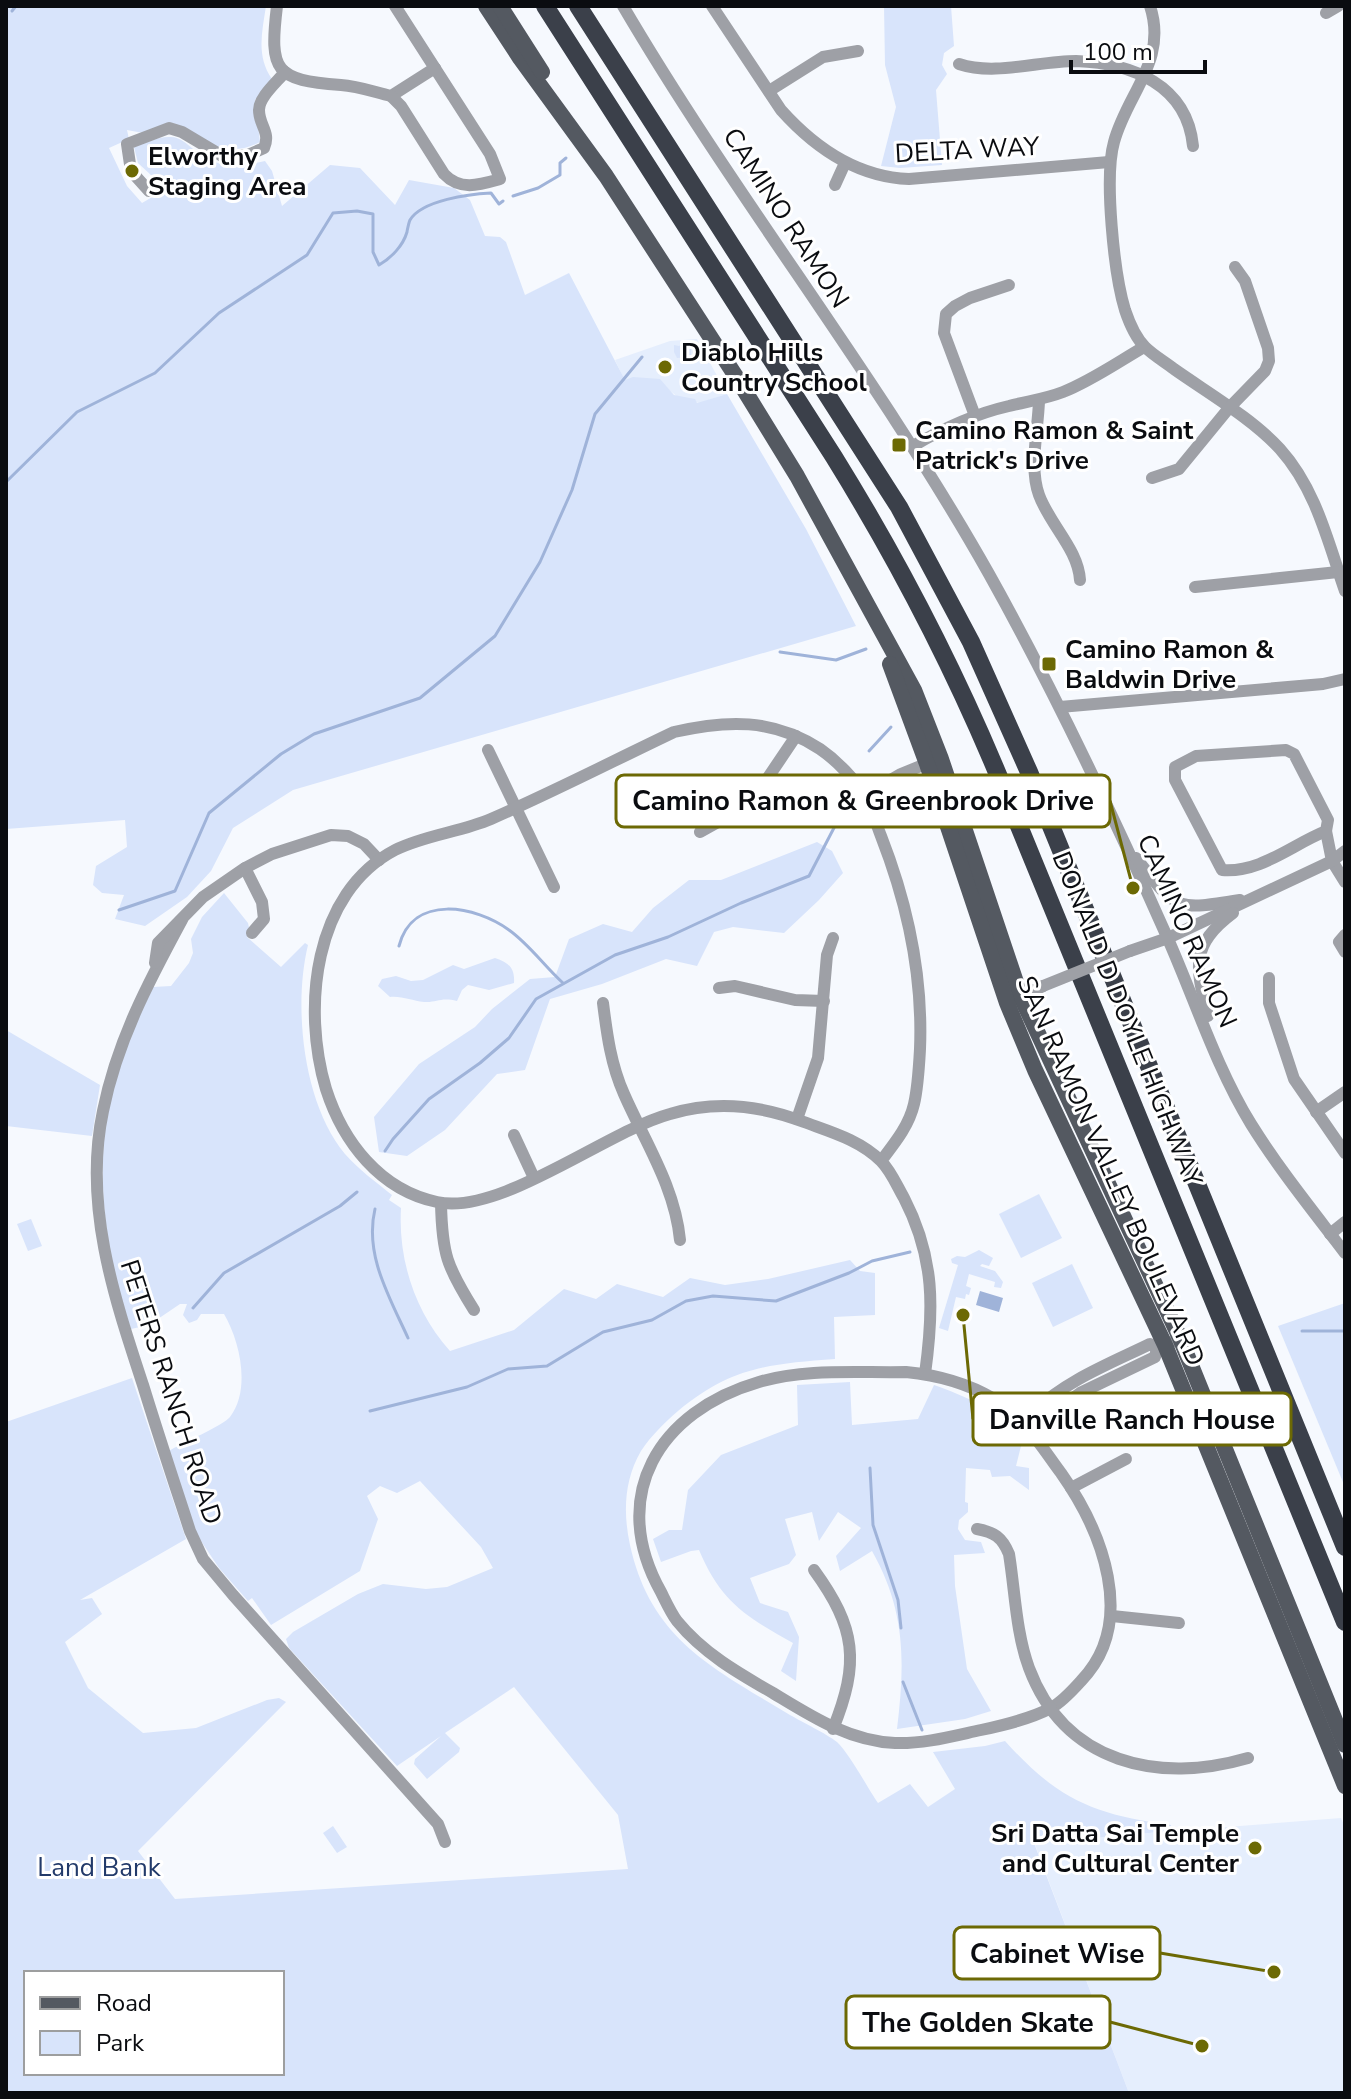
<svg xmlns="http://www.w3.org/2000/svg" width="1351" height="2099" font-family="'Nunito Sans',sans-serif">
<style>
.built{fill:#e5eefd}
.green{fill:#d8e4fb;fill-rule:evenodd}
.water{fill:#9fb3d9}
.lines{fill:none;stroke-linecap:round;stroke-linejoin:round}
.stream{stroke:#9fb3d9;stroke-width:3}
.minor{stroke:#9ea0a6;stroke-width:12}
.major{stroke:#545961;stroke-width:16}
.highway{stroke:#3b404a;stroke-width:18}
.minor-bridge{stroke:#9ea0a6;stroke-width:12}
.poi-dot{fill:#6c6904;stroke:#fff;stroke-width:3}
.labels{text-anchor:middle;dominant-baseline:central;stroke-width:6;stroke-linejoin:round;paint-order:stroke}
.street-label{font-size:26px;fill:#0a0c10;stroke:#fff}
.poi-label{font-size:26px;font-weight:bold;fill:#0a0c10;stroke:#fff;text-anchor:start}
.park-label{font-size:26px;fill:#223a6a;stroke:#fff}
.leader{fill:none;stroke:#6c6904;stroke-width:3}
.callout-dot{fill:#6c6904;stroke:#fff;stroke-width:3}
.callout{fill:#fff;stroke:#6c6904;stroke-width:3}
.callout-label{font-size:28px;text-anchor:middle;font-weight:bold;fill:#0a0c10}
</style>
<rect width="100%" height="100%" fill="#f6f9fe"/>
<g class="built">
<path d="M697,339l30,55 -28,9 -20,-5 -16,-13 -38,-4 -10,-21 55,-19z"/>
<path d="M1341,1818l4,9v266h-216l-95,-251z"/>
</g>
<g class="green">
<path d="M6,6h260c-4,26 -10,50 6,73l-17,21 5,42c-35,18 -57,-2 -87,-19l-19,12 -27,-5 2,9 -20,9 18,38 15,17 24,-14 -28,-26 -4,-16c11,-4 25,-11 37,-10 9,0 16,7 22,12 28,20 39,20 72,12l7,10 10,35 48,-41 30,3 35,37 14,-25 45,8 16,12 15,36 15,1 6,5 19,53 44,-22 56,107 8,-3 27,2 14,16 21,4 2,4 30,-9 79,135 50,97 -563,164 -60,38 -22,43 -24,26 -42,29 -30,-7 9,-24 -22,-2 -9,-8 3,-19 31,-19 -2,-27 -119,9z"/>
<path d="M884,6h67l3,40 -10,7 -2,12 5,9 -11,16 6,75 -42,3 -19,-2 15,-59 -11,-42z"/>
<path d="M686,341l5,4v12l-14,1 -3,-6v-7l5,1z"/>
<path d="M817,842l15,9 11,22 -24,27 -35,33 -51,-6 -19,5 -17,34 -31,-7 -64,25 -52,15 -25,71 -28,4 -52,56 -38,26 -28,-4 -5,-35 45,-53 56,-37 17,-18 38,-30 25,-2 14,-38 34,-15 29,8 21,-24 36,-28h32z"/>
<path d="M224,893l24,30 2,9 -3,5 34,30 24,-24 3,2c-15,61 -5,159 37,209 14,16 31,28 47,41l-3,5 12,8c-3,52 14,104 49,143l64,-21 50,-41 32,10 21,-15 46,13 27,-19 35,7 43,-6 82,-19 10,11 15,2v42l-41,2 1,42c-66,5 -104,8 -157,52 -14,12 -27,25 -37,40 -17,29 -18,62 -11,94 21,95 83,123 160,170 12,7 37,19 47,27 12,11 30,45 41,61l32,-19 18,23 27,-18 -22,-37 52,-6 20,-5c52,58 89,74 166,84l1,6 -138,12 95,250h-1123v-671l126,-44 54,161 -106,61 12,-2 10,16 -37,28 23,46 55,45 53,-5 71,-28 12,-2 7,4 -148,149 37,48 453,-30 -10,-54 -104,-128 -69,46 15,15 -1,4 -32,27 -13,-15 1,-5 26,-23 -44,30 -108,-118 -3,-9 7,-7 65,-38 25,-10 43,5 21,-2 46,-19 -12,-21 -61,-66 -23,12 -17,-7 -13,10 11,23 -18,52 -89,54 -19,-27 -4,3 -29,-33 -22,-33 -28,-84c11,-7 55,-26 61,-34 21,-27 10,-76 -6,-103h-23l-4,6 -8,3 -6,-8 4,-11h-7l-31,21 -18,4c-30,-87 -40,-179 -11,-268 8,-25 22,-49 33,-74l18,-1 18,-23 4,-10 -2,-14 11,-22zM26,1973h256v100h-256z"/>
<path d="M495,958c14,5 20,10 19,25l-25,7 -21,-5 -6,5 -5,11c-17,-4 -20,2 -33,1 -12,-1 -21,-6 -34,-5l-12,-11 4,-7 14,-3 15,5 12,-1 30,-15 11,4z"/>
<path d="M6,1030l94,55 -8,51 -86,-10z"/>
<path d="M1039,1194l23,44 -41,20 -22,-44z"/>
<path d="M31,1219l11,27 -14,5 -11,-27z"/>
<path d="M979,1250l14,8 -4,8 -7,-2 -2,2 15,5 8,11 -2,6 -7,-1 1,-5 -26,-8 -3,12 5,2 -2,7 -3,-1 -1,5 -9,-2 -8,34 -9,-3 19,-63 -6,-2 -1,-4 6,-3 8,1z"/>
<path d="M1072,1264l21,44 -40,19 -21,-44z"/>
<path d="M1345,1303v184l-67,-161z"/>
<path d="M850,1382l2,43 66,-6 16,-34c33,12 69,26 88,57l-6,24 13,2v22l-19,-14 -18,1 -2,-7 -24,-2 -1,34 3,1v9l-9,8 -1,9 7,11 16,2 4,11 -31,2 1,31 12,83 24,42 -26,8 -68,10c8,-66 9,-118 -25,-178l-32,20 -4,-15 25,-28 -23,-16 -19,29 -7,-29 -27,7 11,36 -7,9 -39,14 10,25 28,9 11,25 -3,44 -15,-10 12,-28c-48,-27 -72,-41 -94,-93l-8,1 -30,11 -8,-23 16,-9h13l6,-40 33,-35 77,-30 -1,-40z"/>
<path d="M333,1826l14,21 -10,6 -14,-20z"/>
</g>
<path class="water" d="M980,1291l23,7 -4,14 -23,-7z"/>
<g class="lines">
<g class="stream">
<path d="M12,11l4,-5"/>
<path d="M513,196l25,-8 22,-13v-12l6,-5"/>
<path d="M6,482l71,-70 78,-39 64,-60 88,-58 26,-42 24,-2 16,3v38l6,13c12,-7 24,-19 28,-33 0,-1 2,-10 3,-12 12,-20 60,-26 81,-27l8,11 4,-3"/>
<path d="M780,652l56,8 30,-11"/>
<path d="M869,751l22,-24"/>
<path d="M119,910l56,-19 34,-78 72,-59 33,-20 106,-36 75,-62 45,-74 32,-72 23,-76 47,-57"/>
<path d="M399,946c14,-53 77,-40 110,-16 21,15 35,36 54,53"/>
<path d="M385,1151l8,-12 36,-40 51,-36 29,-25 27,-39 79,-44 53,-18 73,-34 68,-27 28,-54"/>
<path d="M375,1209c-11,46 15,89 33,129"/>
<path d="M193,1308l31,-35 116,-67 17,-14"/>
<path d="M1302,1331h43"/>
<path d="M370,1411l97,-24 41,-18 39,-3 56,-34 49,-12 34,-19 27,-5 63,5 73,-28 23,-12 38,-9"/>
<path d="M870,1468l3,57 25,75 3,28"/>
<path d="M903,1682l19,48"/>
</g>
<g class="minor">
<path d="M277,6c-8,66 -2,74 64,79 17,1 33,7 50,11l44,-28"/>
<path d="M623,6c114,194 255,371 366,568 66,118 124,241 179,365 27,61 48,128 83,185 28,45 62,87 94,129"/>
<path d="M712,6l69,104c34,38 76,67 128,69l200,-17"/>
<path d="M1150,6c18,55 -23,87 -36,136 -10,35 0,132 11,168 4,12 11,28 20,37 8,8 20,15 29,22 34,24 79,50 106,80 36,40 48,93 65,142"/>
<path d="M1326,13l12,-7"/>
<path d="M959,64c36,12 79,-3 117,-3 56,2 111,24 117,85"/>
<path d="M769,91l54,-34 35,-6"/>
<path d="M391,96l10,10 43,68c16,17 35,11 56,5l-10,-25 -95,-148"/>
<path d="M835,185l10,-22"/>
<path d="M149,191l-18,-20 -4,-27 42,-16 13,4 42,25 24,-2 16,-7c7,-16 -5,-22 -5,-38 0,-13 18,-28 26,-38"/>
<path d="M1039,401c-1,30 -10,66 0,94 11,30 39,54 41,85"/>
<path d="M975,416l-31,-83 2,-19 9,-8 15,-8 39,-13"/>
<path d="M913,446c31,-18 61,-32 96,-40 19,-5 36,-7 54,-14 28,-11 55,-30 81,-45"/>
<path d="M1152,478l27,-9 50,-61 36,-37 4,-10 -1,-13 -23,-67 -10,-14"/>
<path d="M1195,587l143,-15"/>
<path d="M1060,707l263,-23 22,-5"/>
<path d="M488,750l66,137"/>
<path d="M1286,750l8,4 34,66 -2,11c-35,14 -65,42 -104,39l-47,-90v-13l21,-11z"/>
<path d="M865,795l36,-21 32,-13"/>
<path d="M1326,831l6,30 13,21"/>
<path d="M700,832l34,-19 27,-25 35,-52"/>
<path d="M1136,858c41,52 37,53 104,42"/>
<path d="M245,868l17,34 2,17 -12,14"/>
<path d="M182,920c-33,61 -65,121 -79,191 -20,94 11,186 40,274 15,49 31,97 47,146l13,28 30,36 205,229 7,18"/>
<path d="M1345,935l-6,7 6,10"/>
<path d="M1130,951l38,-13 164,-77 13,-10"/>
<path d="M155,963l3,-20 45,-46 42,-29 27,-14 59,-19 17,1 16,8 15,16"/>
<path d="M1269,978v25l25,76 51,74"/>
<path d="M719,988l16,-2 60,14 29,1"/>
<path d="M1014,1000l29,-14"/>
<path d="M603,1003c4,32 8,62 21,91 21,48 51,93 56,146"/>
<path d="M1208,1016c-12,-48 -19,-70 25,-103"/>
<path d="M1316,1112l29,-20"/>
<path d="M797,1119l21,-61 9,-103 6,-17"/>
<path d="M514,1135l20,43"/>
<path d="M881,1161c13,-17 28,-35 33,-57 4,-17 5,-37 6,-55 3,-74 -12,-144 -39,-213 -5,-13 -9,-27 -16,-39 -9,-17 -29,-37 -45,-48 -47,-31 -94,-29 -146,-17 -61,29 -121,60 -183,87 -30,13 -66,16 -96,31 -82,43 -93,159 -69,239 17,53 54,101 111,113 63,14 168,-70 233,-88 46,-14 90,-9 134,8 27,10 56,18 77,39 10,10 16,25 23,37 31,60 30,111 21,176"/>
<path d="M441,1203c1,51 6,64 33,107"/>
<path d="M1330,1234l15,-12"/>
<path d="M906,1372c31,3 61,11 88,27 30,18 47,47 67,74 41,58 77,149 20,208 -9,10 -19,21 -30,27 -21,11 -47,17 -70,22 -28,6 -57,14 -86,13 -46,-2 -84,-27 -122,-50 -35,-20 -70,-40 -96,-72 -6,-8 -11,-19 -16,-29 -54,-96 -2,-181 98,-210 46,-14 99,-9 147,-10z"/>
<path d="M1032,1420l1,-8c34,-32 76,-48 117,-68l7,4 15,-6"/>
<path d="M1026,1425l6,-5 12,-1 36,-26 75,-36 2,-9"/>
<path d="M1071,1488l55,-29"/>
<path d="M977,1529c17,3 25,8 32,25 6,37 7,79 20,114 36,96 130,116 219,90"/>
<path d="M814,1570c42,58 46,92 19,159"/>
<path d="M1112,1616l67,7"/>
</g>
<g class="major">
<path d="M486,6l34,52 86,118 129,199 62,101 117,214 27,69 80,238 159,341 165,407"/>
<path d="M500,6l42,66"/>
<path d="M890,664l37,100 80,239 28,67 130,275 180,441"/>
</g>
<g class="highway">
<path d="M545,6l289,451c65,105 120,211 167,325l344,840"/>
<path d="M578,6l321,501 72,135 58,130 316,775"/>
</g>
<path class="minor-bridge" d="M1043,986l87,-35"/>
</g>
<g class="poi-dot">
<circle cx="132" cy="171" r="8"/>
<circle cx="665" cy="367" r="8"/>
<rect x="891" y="437" width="16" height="16" rx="4"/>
<rect x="1041" y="656" width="16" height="16" rx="4"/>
<circle cx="1255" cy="1848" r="8"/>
</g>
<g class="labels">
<g class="street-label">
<text transform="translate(967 150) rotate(-3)">DELTA WAY</text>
<text transform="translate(786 218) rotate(57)">CAMINO RAMON</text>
<text transform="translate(1187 931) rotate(66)">CAMINO RAMON</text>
<text transform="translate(1127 1019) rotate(68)">DONALD D DOYLE HIGHWAY</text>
<text transform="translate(1111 1171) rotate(66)">SAN RAMON VALLEY BOULEVARD</text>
<text transform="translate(171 1392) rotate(72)">PETERS RANCH ROAD</text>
</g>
<g class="poi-label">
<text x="148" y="156">Elworthy<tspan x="148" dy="30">Staging Area</tspan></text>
<text x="681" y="352">Diablo Hills<tspan x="681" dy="30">Country School</tspan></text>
<text x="915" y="430">Camino Ramon &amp; Saint<tspan x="915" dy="30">Patrick's Drive</tspan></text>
<text x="1065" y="649">Camino Ramon &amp;<tspan x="1065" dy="30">Baldwin Drive</tspan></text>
<text x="1239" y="1833" text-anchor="end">Sri Datta Sai Temple<tspan x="1239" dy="30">and Cultural Center</tspan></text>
</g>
<g class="park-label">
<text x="99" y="1867">Land Bank</text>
</g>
</g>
<path class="leader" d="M1133 888L1110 801M963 1315L973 1419M1274 1972L1160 1953M1202 2046L1110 2022"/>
<g class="callout-dot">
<circle cx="1133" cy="888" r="8"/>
<circle cx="963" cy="1315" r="8"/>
<circle cx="1274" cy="1972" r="8"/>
<circle cx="1202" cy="2046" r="8"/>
</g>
<g class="callout">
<rect x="616" y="775" width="494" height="52" rx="8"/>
<rect x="973" y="1393" width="318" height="52" rx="8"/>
<rect x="954" y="1927" width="206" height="52" rx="8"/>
<rect x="846" y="1996" width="264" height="52" rx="8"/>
</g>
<g class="callout-label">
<text x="863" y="810">Camino Ramon &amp; Greenbrook Drive</text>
<text x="1132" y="1429">Danville Ranch House</text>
<text x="1057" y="1963">Cabinet Wise</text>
<text x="978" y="2032">The Golden Skate</text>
</g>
<rect width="1351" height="2099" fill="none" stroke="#0a0c10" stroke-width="16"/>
<rect x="24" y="1971" width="260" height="104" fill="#ffffff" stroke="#9d9e9f" stroke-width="2"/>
<rect x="40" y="1997" width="40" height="12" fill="#545961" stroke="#9d9e9f" stroke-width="2"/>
<text x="96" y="2011" font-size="24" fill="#0a0c10">Road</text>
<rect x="40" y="2031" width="40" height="24" fill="#d8e4fb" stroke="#9d9e9f" stroke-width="2"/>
<text x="96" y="2051" font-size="24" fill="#0a0c10">Park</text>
<path d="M1071 60v12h134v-12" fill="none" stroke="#0a0c10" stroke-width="4"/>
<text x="1083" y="60" font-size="24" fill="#0a0c10" stroke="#ffffff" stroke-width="6" paint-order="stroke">100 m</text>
</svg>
